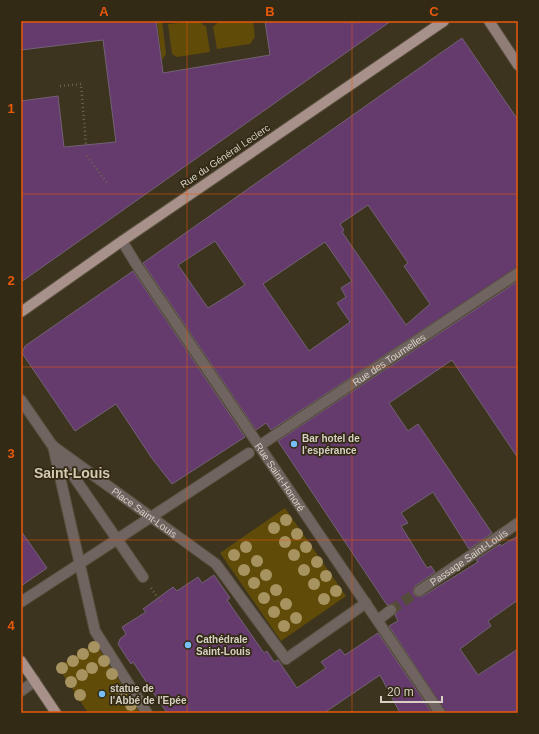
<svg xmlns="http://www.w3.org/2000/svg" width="539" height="734" font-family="Helvetica,sans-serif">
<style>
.green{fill:#604b09}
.building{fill:#653a6c;stroke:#736276;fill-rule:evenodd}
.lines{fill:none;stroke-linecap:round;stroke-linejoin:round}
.street-tunnel{stroke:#534c38;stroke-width:10;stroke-dasharray:10 5;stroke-linecap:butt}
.lane-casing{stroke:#58503d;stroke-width:12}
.street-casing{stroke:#58503d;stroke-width:12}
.secondary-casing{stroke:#58503d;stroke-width:12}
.primary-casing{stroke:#58503d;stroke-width:12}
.path{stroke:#6c6553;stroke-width:2.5;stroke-dasharray:1 3;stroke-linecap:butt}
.lane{stroke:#706461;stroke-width:10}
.street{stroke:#706461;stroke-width:10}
.secondary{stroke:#907d78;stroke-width:10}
.primary{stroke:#a9918b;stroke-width:10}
.tree{fill:#a79360}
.grid{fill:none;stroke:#e8590c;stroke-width:1;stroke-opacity:0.55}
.poi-dot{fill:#78bff7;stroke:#322a15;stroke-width:1.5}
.labels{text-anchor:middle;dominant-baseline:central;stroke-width:3.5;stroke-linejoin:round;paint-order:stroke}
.street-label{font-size:10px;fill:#d6d1c4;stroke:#322a15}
.poi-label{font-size:10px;font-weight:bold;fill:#d6d1c4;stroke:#322a15;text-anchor:start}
.district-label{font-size:14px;font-weight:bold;fill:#d4cab0;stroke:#322a15}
.neatline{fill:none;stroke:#e8590c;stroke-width:1.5}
.grid-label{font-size:13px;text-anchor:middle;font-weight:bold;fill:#e8590c}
</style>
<rect width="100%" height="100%" fill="#3c341f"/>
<g class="green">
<path d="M157,21h5l4,33 -4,6z"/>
<path d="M200,21l3,4 3,1 4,26 -33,5 -5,-3 -4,-30z"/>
<path d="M219,21h34l2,16 -5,7 -33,5 -4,-22z"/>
<path d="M285,508l61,88 -65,45 -61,-88z"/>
<path d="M95,643l45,70h-52l-30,-46z"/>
</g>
<g class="building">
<path d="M21,21h135l7,52 107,-18 -5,-34h126l-370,261v-181l37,-5 6,51 52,-5 -13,-102 -82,10z"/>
<path d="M462,38l56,82v147l-247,163 -5,-7 -10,7 -113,-167zM368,205l40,58 -4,3 26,38 -24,21 -64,-93 2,-2 -4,-6zM215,241l30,44 -37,23 -30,-43zM325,242l27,39 -11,7 5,9 -9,6 13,19 -41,29 -46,-67z"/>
<path d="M133,271l112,166 -73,47 -21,-27 -35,-53 -41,27 -53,-78 3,-7z"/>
<path d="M518,281v177l-66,-98 -63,43 19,28 10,-7 74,109 -23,16 -36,-57 -32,21 7,10 -7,3 26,42 4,-2 4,6 -20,14 -2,5 1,4 5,2 4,-1 55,-34 -2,-2 24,-16 1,2 17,-10v64l-30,21 3,5 -31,23 18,26 40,-26v64h-72l-57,-87 9,-5 -3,-6 2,-3 -1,-6 -3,-2 -6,1 -109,-164z"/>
<path d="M21,531l26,37 -26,18z"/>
<path d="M214,575l16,23 -3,2 37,53 3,-2 7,11 4,-2 19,28 29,-20 -5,-6 19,-13 5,6 33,-22 54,80h-32l-20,-38 -56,38h-157l-34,-51 -2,2 -13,-20 2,-5 6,-5 -4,-7 24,-15 -3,-3 30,-22 4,4 21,-14 4,6z"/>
</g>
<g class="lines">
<path class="street-tunnel" d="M391,610l28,-19"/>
<defs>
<g id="lane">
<path d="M286,659l80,-56"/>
<path d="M21,691l14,-10"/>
</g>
<g id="street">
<path id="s1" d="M122,241l14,23 304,449"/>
<path d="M21,400l122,177"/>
<path id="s2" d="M53,446l163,118 70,95"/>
<path d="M53,446l42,185 52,82"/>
<path id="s3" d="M259,446l259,-173"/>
<path id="s4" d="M419,591l99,-68"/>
<path d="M21,602l228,-149"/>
<path d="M378,620l13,-10"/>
</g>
<path id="secondary" d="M489,21l29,44"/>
<g id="primary">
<path d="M21,312l101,-71 322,-220"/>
<path d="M21,661l35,52"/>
</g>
</defs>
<use href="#lane" class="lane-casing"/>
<use href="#street" class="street-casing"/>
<use href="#secondary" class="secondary-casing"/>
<use href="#primary" class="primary-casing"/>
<g class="path">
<path d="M60,86l21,-2 5,61"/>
<path d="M87,156l20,27"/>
<path d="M151,588l10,14"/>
</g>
<use href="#lane" class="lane"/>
<use href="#street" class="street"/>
<use href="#secondary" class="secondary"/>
<use href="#primary" class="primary"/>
</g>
<g class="tree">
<circle cx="286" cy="520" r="6"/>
<circle cx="274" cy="528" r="6"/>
<circle cx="297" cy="534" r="6"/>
<circle cx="285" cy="542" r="6"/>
<circle cx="246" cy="547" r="6"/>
<circle cx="306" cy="547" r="6"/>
<circle cx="234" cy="555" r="6"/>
<circle cx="294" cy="555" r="6"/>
<circle cx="257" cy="561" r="6"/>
<circle cx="317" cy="562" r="6"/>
<circle cx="244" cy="570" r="6"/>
<circle cx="304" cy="570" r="6"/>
<circle cx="266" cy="575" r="6"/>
<circle cx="326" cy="576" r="6"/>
<circle cx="254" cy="583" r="6"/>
<circle cx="314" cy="584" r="6"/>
<circle cx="276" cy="590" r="6"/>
<circle cx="336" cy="591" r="6"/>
<circle cx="264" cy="598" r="6"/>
<circle cx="324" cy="599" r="6"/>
<circle cx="286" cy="604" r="6"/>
<circle cx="274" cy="612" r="6"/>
<circle cx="296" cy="618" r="6"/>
<circle cx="284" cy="626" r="6"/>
<circle cx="94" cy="647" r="6"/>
<circle cx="83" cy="654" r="6"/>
<circle cx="73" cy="661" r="6"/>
<circle cx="104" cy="661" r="6"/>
<circle cx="62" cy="668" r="6"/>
<circle cx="92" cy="668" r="6"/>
<circle cx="112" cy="674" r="6"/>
<circle cx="82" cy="675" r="6"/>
<circle cx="71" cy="682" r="6"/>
<circle cx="122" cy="691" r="6"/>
<circle cx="80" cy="695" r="6"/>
<circle cx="131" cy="705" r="6"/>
</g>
<path class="grid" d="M187,21v692M352,21v692M21,194h497M21,367h497M21,540h497"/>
<g class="poi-dot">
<circle cx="294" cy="444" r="4"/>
<circle cx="188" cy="645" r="4"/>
<circle cx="102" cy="694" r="4"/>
</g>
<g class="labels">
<g class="street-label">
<text transform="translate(225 156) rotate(-34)">Rue du Général Leclerc</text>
<text stroke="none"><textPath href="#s3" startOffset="156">Rue des Tournelles</textPath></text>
<text stroke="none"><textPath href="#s1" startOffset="284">Rue Saint-Honoré</textPath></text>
<text stroke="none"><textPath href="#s2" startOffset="113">Place Saint-Louis</textPath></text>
<text stroke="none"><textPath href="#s4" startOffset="60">Passage Saint-Louis</textPath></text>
</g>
<g class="poi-label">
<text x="302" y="438">Bar hotel de<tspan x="302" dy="12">l'espérance</tspan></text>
<text x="196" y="639">Cathédrale<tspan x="196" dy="12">Saint-Louis</tspan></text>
<text x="110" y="688">statue de<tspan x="110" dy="12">l'Abbé de l'Epée</tspan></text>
</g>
<g class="district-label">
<text x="72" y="473">Saint-Louis</text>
</g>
</g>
<rect width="539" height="734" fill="none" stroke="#322a15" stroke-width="44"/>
<path d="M381 696v6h61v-6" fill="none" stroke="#d6d1c4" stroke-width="2"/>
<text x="387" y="696" font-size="12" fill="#d6d1c4" stroke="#322a15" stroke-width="3" paint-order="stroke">20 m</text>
<rect x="22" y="22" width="495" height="690" class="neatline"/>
<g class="grid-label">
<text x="104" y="16">A</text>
<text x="270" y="16">B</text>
<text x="434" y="16">C</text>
<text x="11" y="113">1</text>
<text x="11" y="285">2</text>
<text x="11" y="458">3</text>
<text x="11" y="630">4</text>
</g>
</svg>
